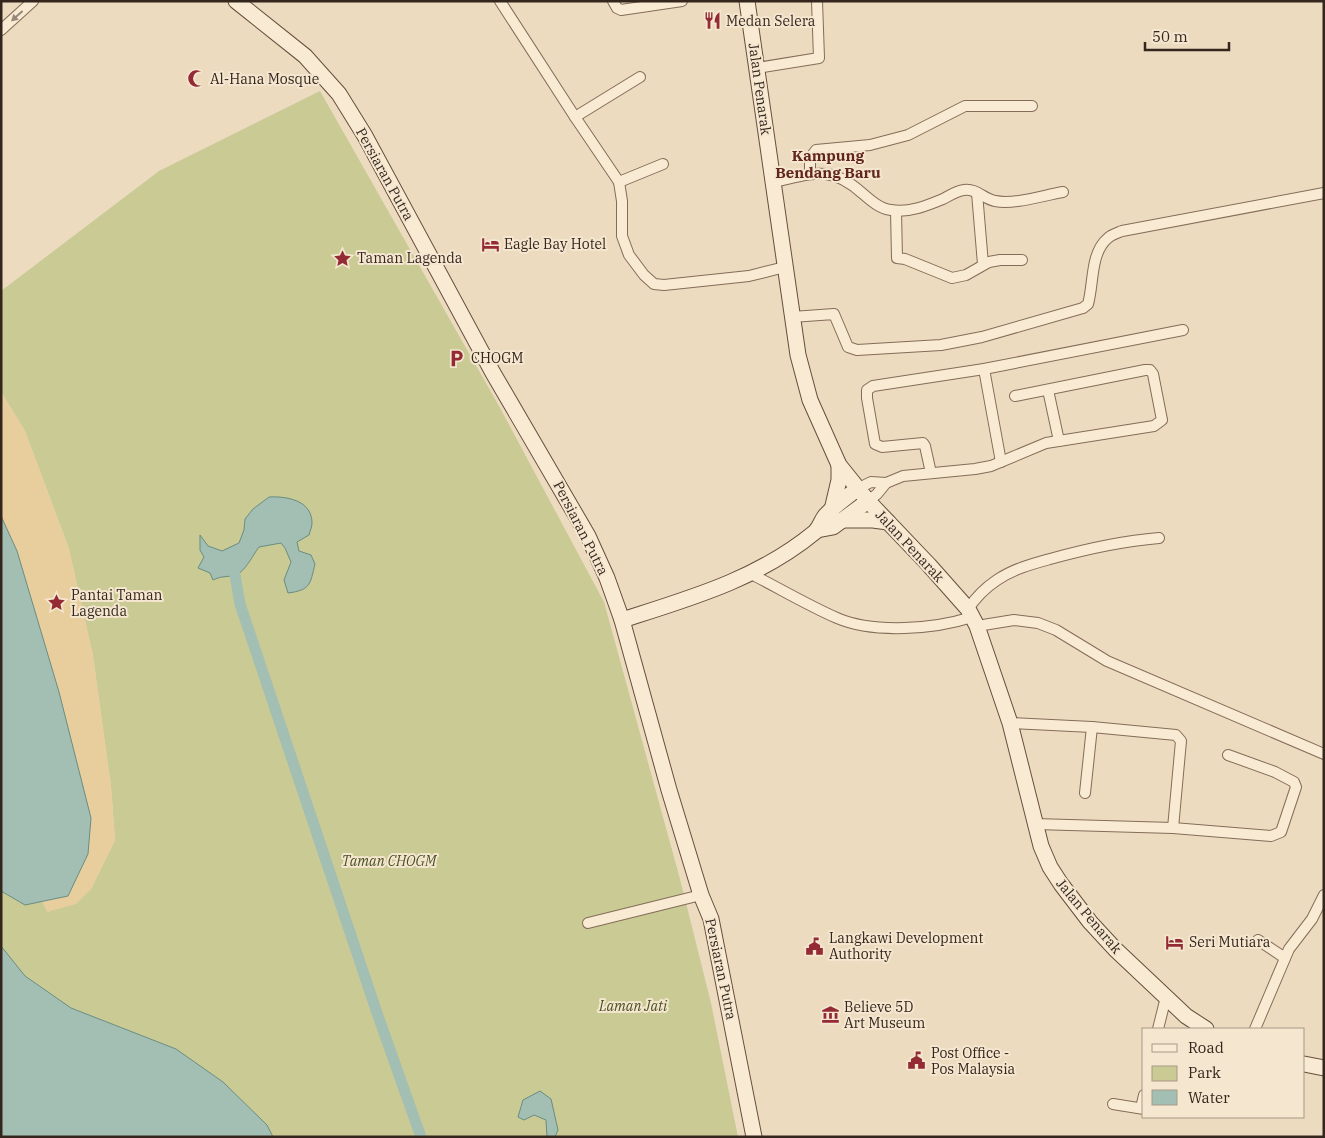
<svg xmlns="http://www.w3.org/2000/svg" width="1325" height="1138" font-family="'IBM Plex Serif',serif">
<style>
.green{fill:#c9ca94}
.sand{fill:#e9ce9d}
.water{fill:#a3bfb4;stroke:#6a8c81}
.lines{fill:none;stroke-linecap:round;stroke-linejoin:round}
.canal{stroke:#a3bfb4;stroke-width:11}
.street-casing{stroke:#856c58;stroke-width:12}
.secondary-casing{stroke:#674e3c;stroke-width:17}
.street{stroke:#f8ead3;stroke-width:10}
.secondary{stroke:#f8ead3;stroke-width:15}
.oneway{fill:#968878}
.labels{text-anchor:middle;dominant-baseline:central;stroke-width:4;stroke-linejoin:round;paint-order:stroke}
.poi-label{font-size:14px;fill:#35261d;stroke:#f4e6cf;text-anchor:start}
.street-label{font-size:14px;fill:#35261d;stroke:#f4e6cf}
.park-label{font-size:14px;font-style:italic;fill:#4a5124;stroke:#f4e6cf}
.neighbourhood-label{font-size:15px;font-weight:bold;fill:#61251d;stroke:#f4e6cf}
</style>
<rect width="100%" height="100%" fill="#eddbc0"/>
<path class="green" d="M320,91l179,315 105,196 76,277 31,124 27,134h-465l-6,-12 -44,-43 -47,-33 -105,-41 -46,-32 -24,-30v-55l24,14 17,-4 6,11 43,-23 24,-49 -4,-53 -18,-131 -24,-107 -44,-118 -24,-39v-101l158,-120z"/>
<path class="sand" d="M1,392l24,39 44,118 24,107 18,131 4,53 -24,49 -15,15 -29,8 -5,-11 26,-5 20,-42 3,-36 -74,-267 -16,-35z"/>
<g class="water">
<path d="M269,497c17,-1 43,3 43,26 0,4 -2,8 -3,12l-12,7 2,9 12,4 4,9c-5,20 -4,26 -27,29l-4,-13 7,-18 -6,-14 -4,-5 -22,4c-7,9 -15,28 -27,29 -7,1 -11,0 -19,4l-3,-7 -12,-5 6,-11 -4,-7v-15l8,11 14,5 17,-8 5,-13 1,-11 8,-10z"/>
<path d="M1,516l16,35 42,141 32,126 -3,36 -20,42 -43,9 -24,-14z"/>
<path d="M1,946l24,30 46,32 105,41 47,33 44,43 6,12h-272z"/>
<path d="M540,1091l11,8 7,31 -3,7h-8l-1,-17 -12,-5 -10,5 -6,-3 5,-17z"/>
</g>
<g class="lines">
<path class="canal" d="M235,575l5,29 137,409 44,124"/>
<defs>
<g id="street">
<path d="M500,1l75,116 44,65 3,19v35l7,19 15,20 10,9 10,1 85,-9 36,-9"/>
<path d="M613,1l4,7 4,2 61,-9"/>
<path d="M1,30l32,-29"/>
<path d="M757,68l62,-10 -2,-57"/>
<path d="M575,117l65,-40"/>
<path d="M810,174v-16l6,-8 54,-5 38,-10 57,-29h67"/>
<path d="M619,182l44,-18"/>
<path d="M774,182c38,-8 56,-18 88,11 8,7 18,16 29,17 18,3 35,-4 52,-11 6,-3 13,-8 21,-9 12,-2 20,9 31,11 20,4 49,-6 68,-9"/>
<path d="M977,193l6,71"/>
<path d="M896,211l1,47 8,1 47,19 14,-3 23,-13 11,-2h22"/>
<path d="M792,317l42,-3 14,33 9,3 84,-5 41,-8 101,-29 5,-4c6,-21 2,-51 20,-66 3,-3 9,-5 14,-7l202,-38"/>
<path d="M984,369l17,93"/>
<path d="M1048,390l11,51"/>
<path d="M931,473l-6,-27 -2,-3 -41,4 -7,-3 -8,-46v-8l6,-4 111,-17 199,-39"/>
<path d="M857,489l14,-7 15,1 17,-7 72,-7 16,-3 55,-23 108,-17 8,-6 -9,-46 -3,-4h-5l-130,26"/>
<path d="M868,501l9,-7 9,-11"/>
<path d="M751,574c28,14 56,31 86,44 37,16 98,11 135,-1"/>
<path d="M968,609c8,-12 17,-21 29,-29 16,-11 35,-16 53,-21 36,-10 72,-18 109,-21"/>
<path d="M977,626l37,-6 24,3 18,7 51,31 217,93"/>
<path d="M1010,723l82,4 84,8 5,6 -8,87"/>
<path d="M1085,793l7,-66"/>
<path d="M1035,824l138,4 98,8 10,-4 15,-45 -2,-5 -19,-10 -47,-17"/>
<path d="M588,923l113,-28"/>
<path d="M1258,940l27,18"/>
<path d="M1158,1029l8,-32"/>
<path d="M1255,1029l34,-80 23,-30 12,-24"/>
<path d="M1113,1104l31,5"/>
<path d="M1141,1108l3,-13"/>
</g>
<g id="secondary">
<path d="M236,1l69,55 34,38 26,42 128,237 95,163 19,42 15,42 47,170 32,105 10,24 43,218"/>
<path d="M747,1l51,354 12,45 29,65 29,36 61,64 39,44 9,17 33,97 31,123 9,21 11,17 29,38 25,27 71,67 20,13"/>
<path d="M832,510l7,-30v-15"/>
<path d="M842,520h31l15,2"/>
<path d="M817,530l16,-3 35,-26"/>
<path d="M622,620c69,-22 136,-41 193,-88 5,-5 6,-11 10,-16 9,-10 22,-19 32,-27"/>
<path d="M1304,1064l20,4"/>
</g>
</defs>
<use href="#street" class="street-casing"/>
<use href="#secondary" class="secondary-casing"/>
<use href="#street" class="street"/>
<use href="#secondary" class="secondary"/>
</g>
<defs><path id="oneway-solid" d="M-6-.8H1V-3.2L6.5 0L1 3.2V.8H-6Z" transform="scale(1.25)"/></defs>
<use class="oneway" href="#oneway-solid" transform="translate(17 16) rotate(138)"/>
<defs>
<symbol id="restaurant-bare" viewBox="-9 -9 18 18"><path d="M-5-6h1v4h1v-4h1v4h1v-4h1v5L-1.5 .5V6h-2V.5L-5-1ZM5-6V6H3V1.5H1.5Q1.5-4 5-6Z" fill="#932a34" stroke="#f4e6cf" stroke-width="2.5" paint-order="stroke"/></symbol>
<symbol id="mosque-bare" viewBox="-9 -9 18 18"><path d="M3.5-4.9A6 6 0 1 0 3.5 4.9A5 5 0 1 1 3.5-4.9Z" fill="#932a34" stroke="#f4e6cf" stroke-width="2.5" paint-order="stroke"/></symbol>
<symbol id="hotel-bare" viewBox="-9 -9 18 18"><path d="M-6-4.5h1.5V1H6V5H4.5V3h-9V5H-6ZM-4 0a1.8 1.8 0 1 1 3.6 0ZM.5 0V-2.5h3Q6-2.5 6 0Z" fill="#932a34" stroke="#f4e6cf" stroke-width="2.5" paint-order="stroke"/></symbol>
<symbol id="sight-bare" viewBox="-9 -9 18 18"><path d="M0-6L1.8-2.2L6-1.7L2.9 1.2L3.7 5.4L0 3.3L-3.7 5.4L-2.9 1.2L-6-1.7L-1.8-2.2Z" fill="#932a34" stroke="#f4e6cf" stroke-width="2.5" paint-order="stroke"/></symbol>
<symbol id="parking-bare" viewBox="-9 -9 18 18"><path d="M-3.5-5.5H1a3.5 3.5 0 0 1 0 7H-1V5.5H-3.5ZM-1-3.4V-.6H.8a1.4 1.4 0 0 0 0-2.8Z" fill="#932a34" stroke="#f4e6cf" stroke-width="2.5" paint-order="stroke"/></symbol>
<symbol id="civic-bare" viewBox="-9 -9 18 18"><path d="M-.6-6.5H3V-4.5H.6V-3L4-1V1h2V6H-6V1h2V-1L-.6-3ZM-1.2 2.5V6h2.4V2.5Z" fill="#932a34" stroke="#f4e6cf" stroke-width="2.5" paint-order="stroke"/></symbol>
<symbol id="museum-bare" viewBox="-9 -9 18 18"><path d="M0-6L6-3V-2H-6V-3ZM-5-1h2V3h-2ZM-1-1h2V3h-2ZM3-1h2V3H3ZM-6 4H6V6H-6Z" fill="#932a34" stroke="#f4e6cf" stroke-width="2.5" paint-order="stroke"/></symbol>
</defs>
<g fill-rule="evenodd">
<use href="#restaurant-bare" x="700" y="8" width="25" height="25"/>
<use href="#mosque-bare" x="184" y="66" width="25" height="25"/>
<use href="#hotel-bare" x="478" y="232" width="25" height="25"/>
<use href="#sight-bare" x="330" y="246" width="25" height="25"/>
<use href="#parking-bare" x="444" y="346" width="25" height="25"/>
<use href="#sight-bare" x="44" y="590" width="25" height="25"/>
<use href="#hotel-bare" x="1162" y="930" width="25" height="25"/>
<use href="#civic-bare" x="802" y="934" width="25" height="25"/>
<use href="#museum-bare" x="818" y="1002" width="25" height="25"/>
<use href="#civic-bare" x="904" y="1048" width="25" height="25"/>
</g>
<g class="labels">
<g class="poi-label">
<text x="726" y="21">Medan Selera</text>
<text x="210" y="79">Al-Hana Mosque</text>
<text x="504" y="244">Eagle Bay Hotel</text>
<text x="357" y="258">Taman Lagenda</text>
<text x="471" y="358">CHOGM</text>
<text x="71" y="595">Pantai Taman<tspan x="71" dy="16">Lagenda</tspan></text>
<text x="829" y="938">Langkawi Development<tspan x="829" dy="16">Authority</tspan></text>
<text x="1189" y="942">Seri Mutiara</text>
<text x="844" y="1007">Believe 5D<tspan x="844" dy="16">Art Museum</tspan></text>
<text x="931" y="1053">Post Office -<tspan x="931" dy="16">Pos Malaysia</tspan></text>
</g>
<g class="street-label">
<text transform="translate(760 89) rotate(82)">Jalan Penarak</text>
<text transform="translate(385 174) rotate(61)">Persiaran Putra</text>
<text transform="translate(581 528) rotate(63)">Persiaran Putra</text>
<text transform="translate(910 546) rotate(47)">Jalan Penarak</text>
<text transform="translate(1089 916) rotate(50)">Jalan Penarak</text>
<text transform="translate(721 969) rotate(78)">Persiaran Putra</text>
</g>
<g class="park-label">
<text x="389" y="861">Taman CHOGM</text>
<text x="633" y="1006">Laman Jati</text>
</g>
<g class="neighbourhood-label">
<text x="828" y="155">Kampung<tspan x="828" dy="17">Bendang Baru</tspan></text>
</g>
</g>
<rect width="1325" height="1138" fill="none" stroke="#35261d" stroke-width="5"/>
<rect x="1142" y="1028" width="162" height="90" fill="#f4e6cf" stroke="#a89988"/>
<rect x="1152" y="1044" width="25" height="8" fill="#f8ead3" stroke="#a89988"/>
<text x="1188" y="1053" font-size="15" fill="#35261d">Road</text>
<rect x="1152" y="1066" width="25" height="15" fill="#c9ca94" stroke="#a89988"/>
<text x="1188" y="1078" font-size="15" fill="#35261d">Park</text>
<rect x="1152" y="1090" width="25" height="15" fill="#a3bfb4" stroke="#a89988"/>
<text x="1188" y="1103" font-size="15" fill="#35261d">Water</text>
<path d="M1145 42v8h84v-8" fill="none" stroke="#35261d" stroke-width="2.5"/>
<text x="1152" y="42" font-size="15" fill="#35261d" stroke="#f4e6cf" stroke-width="4" paint-order="stroke">50 m</text>
</svg>
